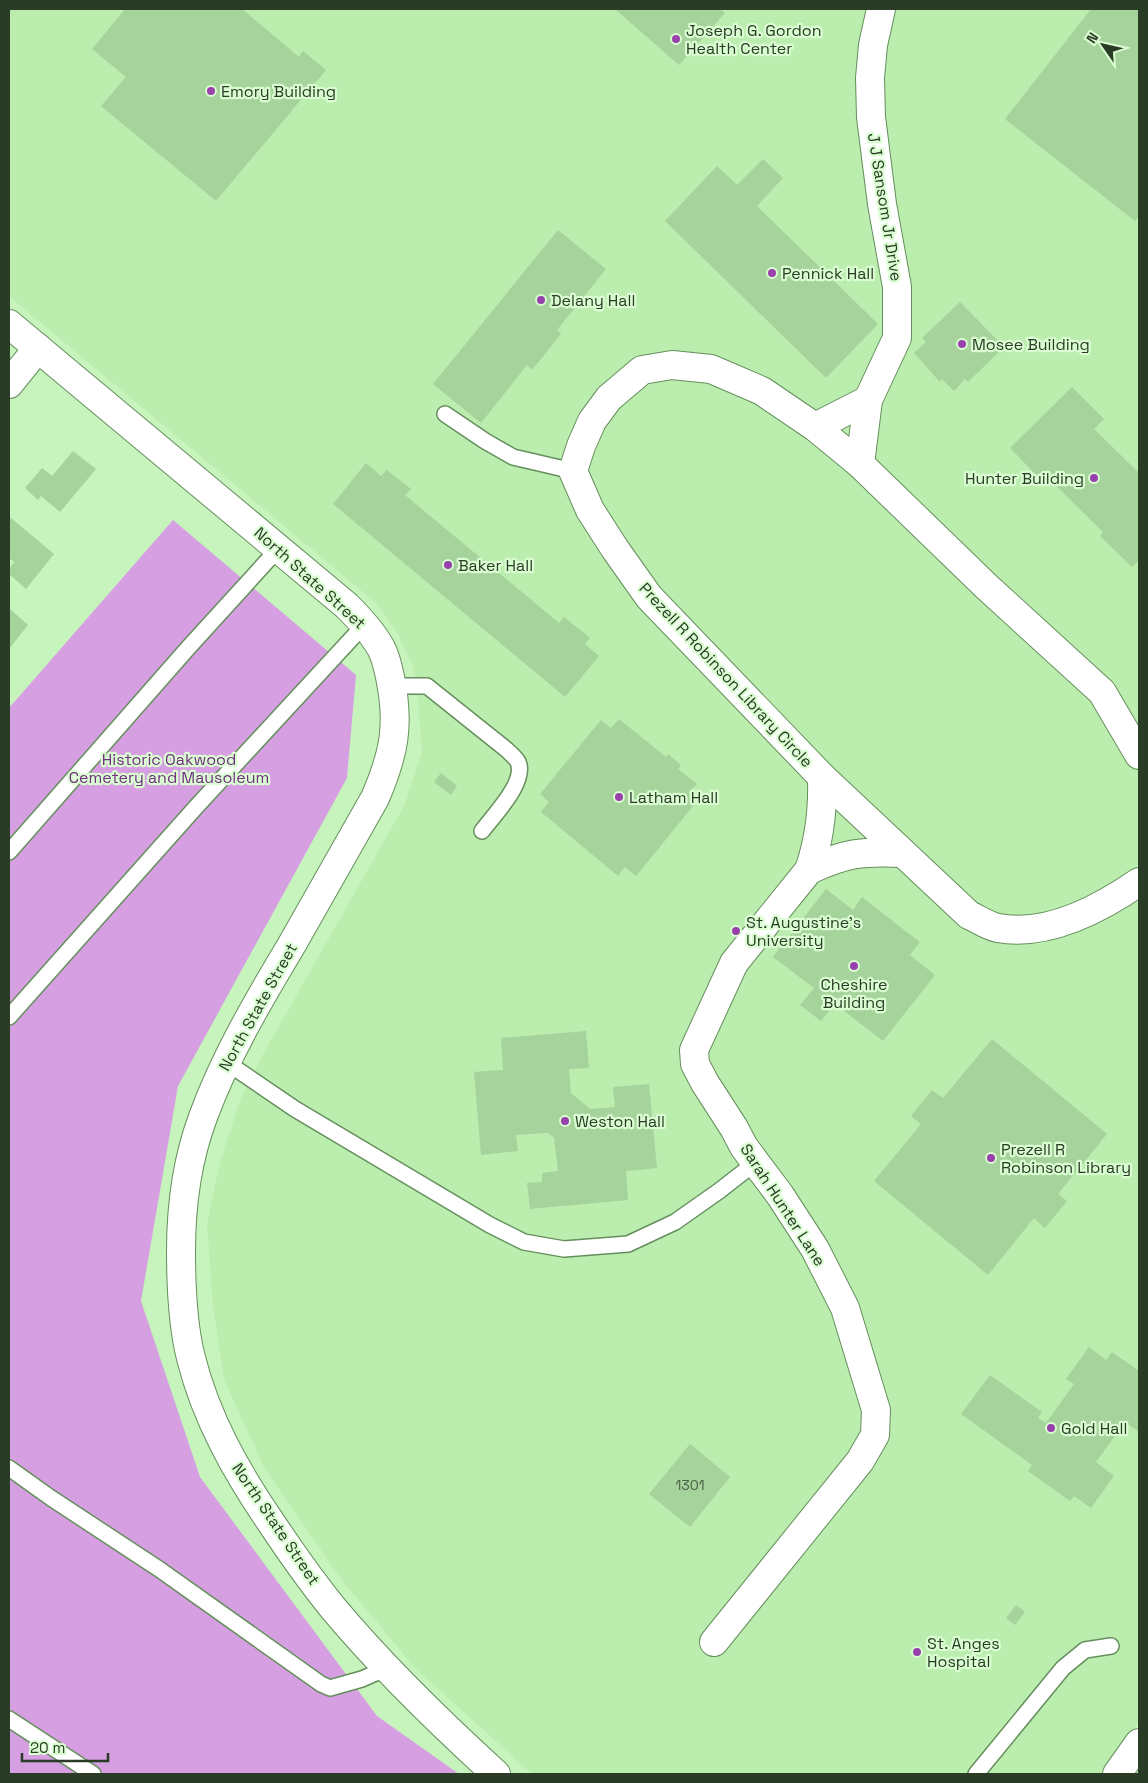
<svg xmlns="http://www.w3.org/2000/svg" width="1148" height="1783" font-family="'Space Grotesk',sans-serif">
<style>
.built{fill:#bbedaf}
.green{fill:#d59fe2}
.building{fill:#a6d29c}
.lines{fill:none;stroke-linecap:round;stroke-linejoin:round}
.lane-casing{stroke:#658f5c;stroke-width:18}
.street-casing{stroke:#658f5c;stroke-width:30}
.secondary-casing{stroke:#658f5c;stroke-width:30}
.lane{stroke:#fff;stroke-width:15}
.street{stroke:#fff;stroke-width:28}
.secondary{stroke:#fff;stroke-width:28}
.poi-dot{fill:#9840ac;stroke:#dafed2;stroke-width:2}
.labels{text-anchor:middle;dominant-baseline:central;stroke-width:4.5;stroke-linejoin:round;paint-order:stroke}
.number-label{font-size:14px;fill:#496144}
.poi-label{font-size:16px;fill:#2a3b26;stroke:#dafed2;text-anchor:start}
.street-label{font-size:16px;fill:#2a3b26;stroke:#dafed2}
.park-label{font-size:16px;fill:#702f7f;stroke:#dafed2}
</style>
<rect width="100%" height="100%" fill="#c7f4bd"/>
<path class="built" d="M9,9h1130v1713l-38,52h-569l-115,-104 -76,-91 -76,-110 -41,-89 -11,-74 -6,-82 13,-62 20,-62 21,-42 144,-254 17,-52 -5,-68 -5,-21 -16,-32 -20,-28 -367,-307z"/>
<path class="green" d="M173,520l183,155 -9,103 -169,308 -37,215 59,176 177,239 82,58h-450v-1066z"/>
<g class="building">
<path d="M125,9h117l57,48 4,-6 23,19 -110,131 -115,-95 25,-29 -34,-28z"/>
<path d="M615,9h105l5,4 -46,52z"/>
<path d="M1091,9h48v207l-4,5 -130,-102z"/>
<path d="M763,159l20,19 -26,28 121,118 -52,54 -161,-157 52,-55 20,19z"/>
<path d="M558,230l48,39 -49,61 4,4 -29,36 -5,-5 -46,58 -48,-39z"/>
<path d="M960,302l44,45 -36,35 -3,-3 -11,12 -12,-12 -2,3 -26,-29 12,-11 -4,-4z"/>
<path d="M1072,387l32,32 -10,10 45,44v87l-7,7 -32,-31 3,-4 -57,-56 -5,4 -31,-32z"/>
<path d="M73,451l23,18 -36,43 -19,-16 -3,4 -13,-12 17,-20 10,8z"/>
<path d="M366,463l15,13 6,-6 24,19 -6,6 154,128 5,-6 26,21 -5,6 14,12 -34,41 -232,-193z"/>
<path d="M11,518l43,36 -28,35 -17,-15v-5l5,-7 -5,-4v-37z"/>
<path d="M9,608l19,17 -19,24z"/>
<path d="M619,719l47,38 2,-3 13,11 -3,4 19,15 -8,8 9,8 -62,76 -11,-9 -7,9 -77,-64 8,-10 -9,-8 61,-74 10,8z"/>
<path d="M441,773l16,13 -6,9 -17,-13z"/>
<path d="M826,889l27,21 9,-13 46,36 12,9 -10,13 25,20 -52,66 -48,-37 -14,17 -21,-16 14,-17 -41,-31z"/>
<path d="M586,1031l3,37 -20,1 2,24 19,16 25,-2 -2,-20 36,-3 8,84 -31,3 2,29 -98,9 -3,-26 15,-1v-9l16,-2 -4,-33 -6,-5 -32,2 2,16 -37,4 -7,-83 29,-2 -2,-32z"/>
<path d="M992,1039l115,95 -49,60 9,7 -22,27 -11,-10 -46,57 -114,-94 47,-57 -10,-8 21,-26 11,8z"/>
<path d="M1089,1347l17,13 6,-8 27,19v61l-14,-10 -29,40 18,14 -23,32 -17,-12 -4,5 -42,-30 4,-6 -71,-51 29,-39 52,37 -4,6 8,5 28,-39 -8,-5z"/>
<path d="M690,1444l40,33 -40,50 -41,-33z"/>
<path d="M1016,1605l9,7 -10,13 -9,-7z"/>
</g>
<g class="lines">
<defs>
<g id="lane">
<path d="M445,414l40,27 28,16 60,14"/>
<path d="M392,686h35l80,64c4,4 9,8 11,12 9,20 -25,54 -36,69"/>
<path d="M9,852l179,-204 91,-100"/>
<path d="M9,1017l187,-210 169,-183"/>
<path d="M226,1062l69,47 195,116 34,17 40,7 64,-5 47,-22 44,-31 36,-28"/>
<path d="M9,1468l42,30 108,71 162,115 9,4 32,-9 25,-11"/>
<path d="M9,1719l84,55"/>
<path d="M976,1774l87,-106 22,-18 26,-4"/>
</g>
<g id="street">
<path d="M9,384l29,-36"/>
<path d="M815,427l53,-27"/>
<path d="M860,464l8,-64 29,-62v-51l-15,-83 -11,-87 -1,-39 3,-33 8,-36"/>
<path d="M1139,755l-37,-63 -115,-105 -127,-123 -45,-37 -53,-36 -51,-22 -39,-4 -30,5 -33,28 -17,23 -11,25 -8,25 17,39 25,39 34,48 173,180 147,138c9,4 19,11 29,13 49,9 102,-19 141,-46"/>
<path d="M809,870c36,-17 53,-19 93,-17"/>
<path d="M714,1642l146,-181 15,-26 1,-25 -31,-102 -30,-59 -35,-54 -36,-48 -10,-19 -29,-45 -10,-19 -1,-14 40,-87 75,-93c11,-31 14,-60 13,-93"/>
</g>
<g id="secondary">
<path d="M9,324l338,282c13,13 25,26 34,42 5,9 7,20 9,29 10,48 4,77 -15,121 -28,50 -56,99 -84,148 -33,55 -66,111 -88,171 -16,43 -22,89 -22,134 0,33 2,76 10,107 15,60 45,113 79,163 20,30 41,60 63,87 50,60 106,114 163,166"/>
<path d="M1117,1774l22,-31"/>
</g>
</defs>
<use href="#lane" class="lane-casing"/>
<use href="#street" class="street-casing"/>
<use href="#secondary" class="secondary-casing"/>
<use href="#lane" class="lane"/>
<use href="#street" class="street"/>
<use href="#secondary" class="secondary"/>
</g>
<g class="poi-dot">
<circle cx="676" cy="39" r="5"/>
<circle cx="211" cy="91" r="5"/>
<circle cx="772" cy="273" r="5"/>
<circle cx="541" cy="300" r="5"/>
<circle cx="962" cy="344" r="5"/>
<circle cx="1094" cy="478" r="5"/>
<circle cx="448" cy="565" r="5"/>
<circle cx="619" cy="797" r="5"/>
<circle cx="736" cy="931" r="5"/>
<circle cx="854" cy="966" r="5"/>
<circle cx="565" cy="1121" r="5"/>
<circle cx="991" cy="1158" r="5"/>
<circle cx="1051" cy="1428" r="5"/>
<circle cx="917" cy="1652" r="5"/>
</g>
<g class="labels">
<g class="number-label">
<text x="690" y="1485">1301</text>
</g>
<g class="poi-label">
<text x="686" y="30">Joseph G. Gordon<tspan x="686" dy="18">Health Center</tspan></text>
<text x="221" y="91">Emory Building</text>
<text x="782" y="273">Pennick Hall</text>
<text x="551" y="300">Delany Hall</text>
<text x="972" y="344">Mosee Building</text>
<text x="1084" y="478" text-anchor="end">Hunter Building</text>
<text x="458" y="565">Baker Hall</text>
<text x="629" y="797">Latham Hall</text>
<text x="746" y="922">St. Augustine's<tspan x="746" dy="18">University</tspan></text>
<text x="854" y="984" text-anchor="middle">Cheshire<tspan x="854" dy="18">Building</tspan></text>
<text x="575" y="1121">Weston Hall</text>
<text x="1001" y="1149">Prezell R<tspan x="1001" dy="18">Robinson Library</tspan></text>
<text x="1061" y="1428">Gold Hall</text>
<text x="927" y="1643">St. Anges<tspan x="927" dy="18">Hospital</tspan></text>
</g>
<g class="street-label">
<text transform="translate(885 207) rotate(81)">J J Sansom Jr Drive</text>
<text transform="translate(310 578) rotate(42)">North State Street</text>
<text transform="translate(726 675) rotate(47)">Prezell R Robinson Library Circle</text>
<text transform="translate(258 1007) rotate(-61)">North State Street</text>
<text transform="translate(783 1205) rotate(57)">Sarah Hunter Lane</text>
<text transform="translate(276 1524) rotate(56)">North State Street</text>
</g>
<g class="park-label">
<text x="169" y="759">Historic Oakwood<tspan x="169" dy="18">Cemetery and Mausoleum</tspan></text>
</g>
</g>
<rect width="1148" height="1783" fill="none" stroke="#2a3b26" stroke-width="20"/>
<g transform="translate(1103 45) rotate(304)" stroke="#dafed2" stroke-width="4" paint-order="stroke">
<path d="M0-4L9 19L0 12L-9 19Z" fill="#2a3b26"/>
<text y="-8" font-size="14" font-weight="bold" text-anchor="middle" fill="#2a3b26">N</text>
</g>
<path d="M22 1753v8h86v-8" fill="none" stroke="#2a3b26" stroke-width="2.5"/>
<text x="30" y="1753" font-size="15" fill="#2a3b26" stroke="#dafed2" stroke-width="4" paint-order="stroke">20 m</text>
</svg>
